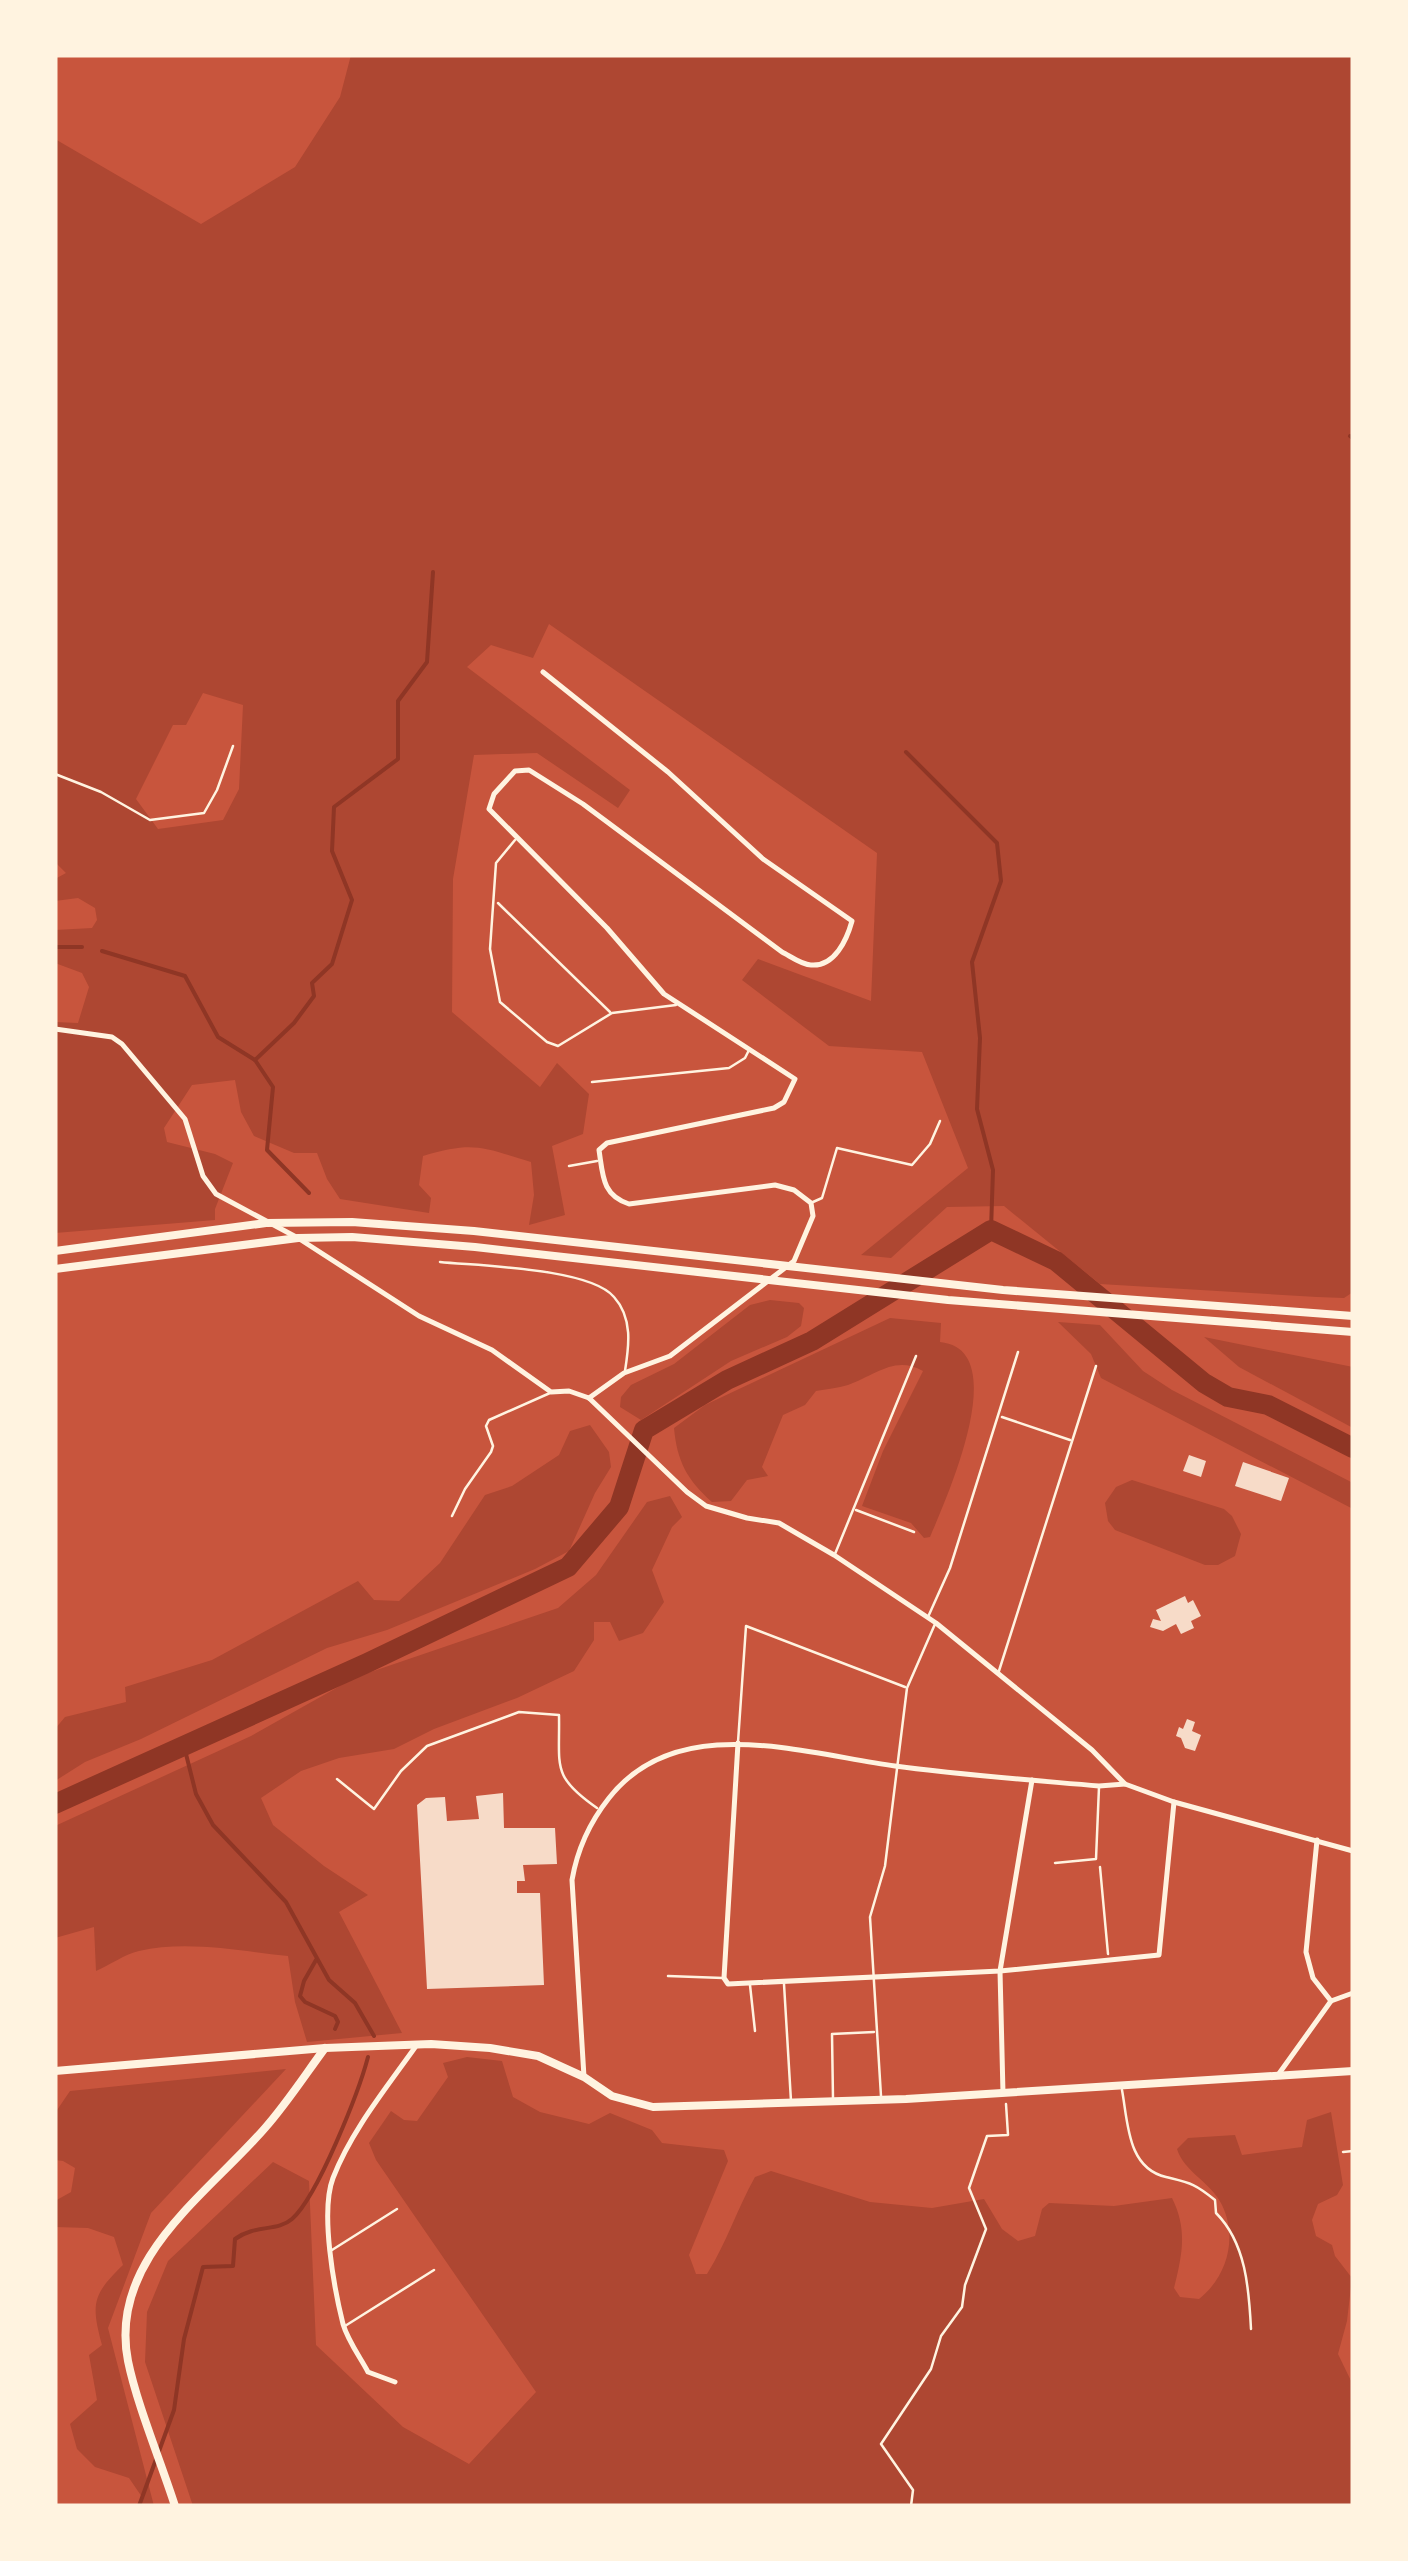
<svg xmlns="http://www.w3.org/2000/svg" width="1408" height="2561" font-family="Rubik,sans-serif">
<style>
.green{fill:#ae4732;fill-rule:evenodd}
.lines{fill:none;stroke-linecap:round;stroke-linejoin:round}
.stream{stroke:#8f3625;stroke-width:4}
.river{stroke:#8f3625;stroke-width:20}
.building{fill:#f7dbc8}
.path{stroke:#fff3e0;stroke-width:2.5}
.service{stroke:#fff3e0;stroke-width:2.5}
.minor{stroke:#fff3e0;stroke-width:5}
.secondary{stroke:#fff3e0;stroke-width:8}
</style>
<rect width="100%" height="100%" fill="#c8553d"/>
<g class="green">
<path d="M351,55h1002v1237l-9,6 -27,-1 -217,-13 -96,-78 -57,1 -56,51 -30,-3 107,-87 -46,-116 -93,-6 -87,-66 16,-21 113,42 6,-148 -328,-229 -16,34 -42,-13 -24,22 163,123 -12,18 -81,-55 -63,2 -21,124 -1,133 88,75 17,-24 32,31 -6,40 -31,12 13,69 -36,10 5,-30 -3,-33c-50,-15 -57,-21 -108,-6l-4,29 12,13 -2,15 -89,-14 -13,-20 -10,-26h-23l-40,-17 -13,-24 -6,-32 -43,5 -28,43 3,14 48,12 18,9 -18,46v11l-160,13v-211l23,1 11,-36 -7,-14 -27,-10v-33l37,-2 5,-8 -2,-12 -17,-10 -23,3v-22l11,-6 -11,-11v-723l146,85 94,-57 45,-70zM203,693l40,12 -4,84 -16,31 -65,9 -22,-30 37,-74h13z"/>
<path d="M770,1300l29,3 5,5 -3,18 -14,11 -56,24 -90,59 -21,-13 1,-10 10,-12 43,-21 76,-59z"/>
<path d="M890,1318l51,5 -1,19c74,7 6,157 -10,195l-6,1 -13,-15 -49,-17 21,-55 40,-80c-28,-16 -47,4 -75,14 -10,3 -22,4 -32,6l-11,14 -22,10 -21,52 6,9 -21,4 -16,21 -19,1c-25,-22 -35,-41 -38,-74l31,-23z"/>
<path d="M1058,1322l42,3 43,46 29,19 181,93v26l-252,-131 -10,-24z"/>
<path d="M1204,1337l149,30v61l-114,-61z"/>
<path d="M590,1425l19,27 2,15 -16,26 -26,58 -34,18 -148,61 -60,18 -186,91 -56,23 -30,19v-52l10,-12 61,-15 -1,-15 87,-27 146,-79 16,19 25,1 41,-38 45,-68 27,-9 47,-31 11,-24z"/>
<path d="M1132,1480l92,29 8,7 9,18 -6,22 -17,9h-13l-90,-35 -7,-9 -3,-18 11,-16z"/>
<path d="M670,1496l12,21 -10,10 -20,43 12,32 -21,31 -24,8 -9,-19h-16v18l-20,31 -57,27 -83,31 -40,20 -55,9 -38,13 -40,27 12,27 51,41 44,29 -29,17 63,121 -95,9 -12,-40 -7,-46c-47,-5 -102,-16 -149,-5 -14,3 -29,14 -43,20l-2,-44 -39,11v-112l196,-90 105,-59 202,-69 38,-33 51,-73z"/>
<path d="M467,2057l35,4 11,36 27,15 49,12 21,-11 42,17 10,13 62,7 4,11 -39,94 7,19h11c20,-32 30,-65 48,-97l16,-6 99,31 62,6 52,-9 18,30 16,12 17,-5 7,-27 7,-6 65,3 58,-8c16,32 10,57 2,90l6,9 19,2c28,-22 39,-61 23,-94 -11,-23 -38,-33 -45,-56l11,-11 47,-3 7,20 60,-8 5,-27 24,-8 12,73 -6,10 -19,9 -6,16 4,16 16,9 3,11 17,22 -5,43 -9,33 15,31v121h-1160l-48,-144 2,-50 21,-51 105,-99 36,19 7,164 87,82 66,37 67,-72 -160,-232 -7,-17 22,-32 13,9 13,1 31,-44 -5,-14z"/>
<path d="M286,2069l-135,144 -43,115 46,178h-13l1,-9 -13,-19 -34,-11 -18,-18 -7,-25 27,-24 -8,-45 13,-10c-11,-41 -10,-50 21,-80l-9,-28 -26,-9 -33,-1v-26l16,-9 4,-24 -12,-7 -8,-1v-47l15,-22z"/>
</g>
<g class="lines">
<g class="stream">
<path d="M1350,436l3,2"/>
<path d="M906,752l91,91 4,38 -29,81 8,76 -3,71 16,61 -2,60"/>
<path d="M55,947h27"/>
<path d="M102,951l83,25 33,61 37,23 18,27 -6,63 42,43"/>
<path d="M255,1060l39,-37 20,-27 -2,-13 20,-19 20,-64 -20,-49 2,-44 64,-48v-58l29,-39 6,-90"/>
<path d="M184,1746l12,48 17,31 73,77 43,78 26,23 19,33"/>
<path d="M316,1960l-12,21 -4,15 5,6 30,14 3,6 -3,7"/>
<path d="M139,2506l35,-96 10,-71 19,-72 30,-1 2,-27c21,-15 42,-7 57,-20 26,-23 67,-128 76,-162"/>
</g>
<path class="river" d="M55,1804l312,-141 201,-96 51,-60 25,-77 83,-50 85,-39 179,-111 65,31 148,122 24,14 40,8 85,43"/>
</g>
<g class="building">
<path d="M1189,1455l17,6 -5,16 -18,-6z"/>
<path d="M1243,1462l46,16 -8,23 -46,-15z"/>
<path d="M1185,1596l3,7 5,-3 8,16 -10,5 3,7 -13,6 -5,-10 -13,7 -13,-4 3,-8 8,2 -5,-11z"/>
<path d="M1187,1719l8,3 -3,9 9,4 -6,16 -10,-3 -4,-10 -5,-2 3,-9 4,2z"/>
<path d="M503,1793l1,35h51l2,36 -34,1 2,16h-8v12h23l4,92 -117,4 -10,-184 9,-7 19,-1 2,24 32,-2 -3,-23z"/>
</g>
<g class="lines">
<g class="path">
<path d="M1100,1867l8,87"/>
<path d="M911,2506l2,-16 -32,-46 50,-75 10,-33 21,-29 3,-22 21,-56 -17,-41 18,-52 21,-1 -2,-31"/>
</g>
<g class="service">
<path d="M55,774l46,18 49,28 54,-7 13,-23 16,-44"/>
<path d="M515,840l-19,23 -6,86 10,53 47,40 11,4 54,-33 64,-8"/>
<path d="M498,903l112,109"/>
<path d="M592,1082l137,-14 16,-10 4,-8"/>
<path d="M569,1166l28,-5"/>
<path d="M813,1202l9,-4 15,-50 75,17 18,-21 10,-23"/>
<path d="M440,1262c39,4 150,6 174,35 19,21 15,49 11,74"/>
<path d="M1002,1417l68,23"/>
<path d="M856,1510l58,22"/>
<path d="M452,1516l13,-27 26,-37 2,-6 -7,-20 3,-6 61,-27"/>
<path d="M835,1554l81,-198"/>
<path d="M928,1617l22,-49 68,-216"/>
<path d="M998,1674l98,-308"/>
<path d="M738,1742l8,-116 159,61"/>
<path d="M337,1779l37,30 27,-38 26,-25 92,-34 40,3c1,52 -8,61 38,93"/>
<path d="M1055,1863l41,-4 3,-72"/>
<path d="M668,1976l55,2"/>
<path d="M784,1984l7,117"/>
<path d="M750,1985l5,46"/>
<path d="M1122,2090c6,32 5,78 44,87 24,6 28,6 49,23l1,13c30,30 33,76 35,116"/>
<path d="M881,2096l-11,-179 15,-51 22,-178 28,-64"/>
<path d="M833,2099l-1,-65 42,-2"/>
<path d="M1343,2152l10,-1"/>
<path d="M332,2250l65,-41"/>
<path d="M345,2326l89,-56"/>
</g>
<g class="minor">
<path d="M543,672l125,100 95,87 89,62c-5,18 -17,46 -41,44 -9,0 -21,-9 -29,-13l-199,-148 -54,-34 -14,1 -21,23 -5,15 118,119 57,66 131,85 -11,23 -10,6 -167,35 -8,7c4,26 3,45 30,54l146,-19 19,5 17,13 2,13 -19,45 -124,95 -46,17 -35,25"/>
<path d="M55,1029l57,8 10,7 63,75 18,57 13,18 82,44 121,78 73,34 59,42 18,-1 20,7 98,94 19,14 41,12 32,5 55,32 102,68 156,127 33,34 49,18 179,49"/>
<path d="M738,1743l-14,235 4,6 272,-13 159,-16 15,-153"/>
<path d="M1317,1840l-11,112 7,26 18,23"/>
<path d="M1278,2075l53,-74 22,-8"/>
<path d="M584,2077l-12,-197c5,-29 18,-58 37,-82 68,-87 192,-45 286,-32 67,9 136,14 204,20l26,-2"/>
<path d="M1003,2093l-3,-122 32,-191"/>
<path d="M395,2382l-27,-10c-8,-15 -20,-31 -25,-48 -9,-36 -23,-112 -10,-146 18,-47 54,-91 83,-132"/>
</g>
<g class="secondary">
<path d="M55,1251l211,-28 86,-1 122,9 529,59 350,26"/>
<path d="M55,1269l243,-31 54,-1 123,10 473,53 405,32"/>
<path d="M55,2071l270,-23 106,-4 59,4 48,8 46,21 28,19 41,11 253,-8 447,-28"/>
<path d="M175,2506c-14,-44 -38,-101 -47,-145 -20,-102 80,-167 137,-233 22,-25 40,-53 60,-80"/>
</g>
</g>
<rect width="1408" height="2561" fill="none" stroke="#fff3e0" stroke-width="115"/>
</svg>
